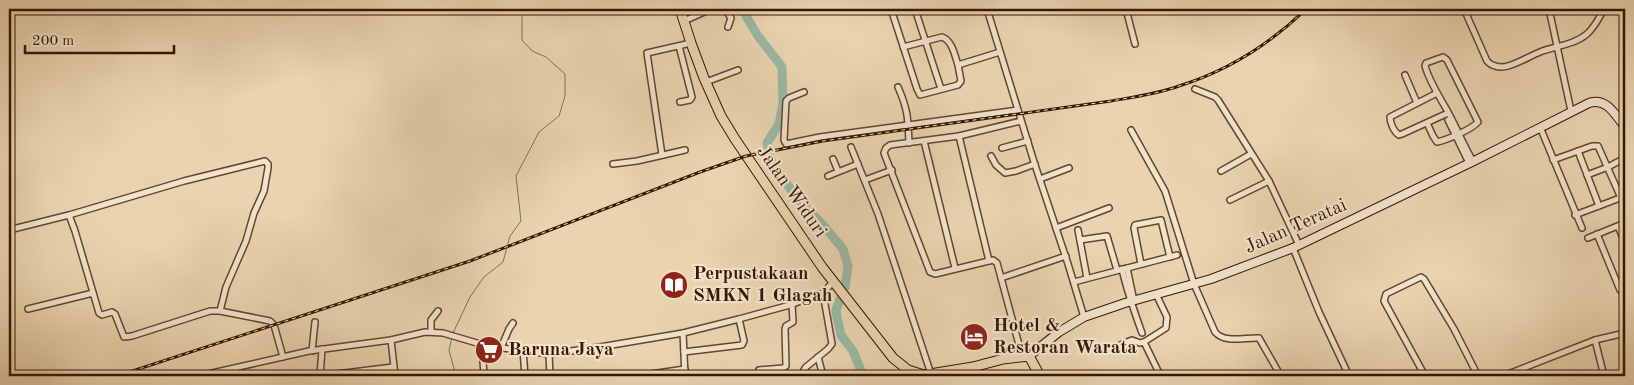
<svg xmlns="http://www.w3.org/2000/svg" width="1634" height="385" font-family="'Old Standard TT',serif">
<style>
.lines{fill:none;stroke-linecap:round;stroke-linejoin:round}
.stream{stroke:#717963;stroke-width:1}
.river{stroke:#99b9a5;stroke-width:9}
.street-casing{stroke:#62472c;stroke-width:8}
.secondary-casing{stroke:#341800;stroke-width:10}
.primary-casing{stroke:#341800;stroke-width:11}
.street{stroke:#f1e3cc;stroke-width:5}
.secondary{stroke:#f1e3cc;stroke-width:8}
.primary{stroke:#ead4b0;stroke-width:9}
.rail-casing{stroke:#341800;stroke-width:3}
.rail{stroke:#f1e3cc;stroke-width:1;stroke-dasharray:4;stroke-linecap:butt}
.labels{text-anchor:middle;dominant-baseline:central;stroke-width:4.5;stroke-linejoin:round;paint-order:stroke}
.street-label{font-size:19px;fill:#341800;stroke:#f1e3cc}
.poi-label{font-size:19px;font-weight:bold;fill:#341800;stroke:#f1e3cc;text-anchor:start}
</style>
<rect width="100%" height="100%" fill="#ead4b0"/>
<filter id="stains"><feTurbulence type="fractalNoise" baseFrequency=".004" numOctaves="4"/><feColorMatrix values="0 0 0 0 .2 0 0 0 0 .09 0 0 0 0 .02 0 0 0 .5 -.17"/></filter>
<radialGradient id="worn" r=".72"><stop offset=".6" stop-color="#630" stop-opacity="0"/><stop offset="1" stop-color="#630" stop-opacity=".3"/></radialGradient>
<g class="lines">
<g class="stream">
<path d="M453,333l17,-36 14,-20 19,-15 7,-26 11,-15 -5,-45 23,-44 20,-16 6,-20v-22l-19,-17 -14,-6 -10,-11v-31"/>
<path d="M452,337l-3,13 7,26"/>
</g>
<path class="river" d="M747,9l-1,7 12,20 24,31 1,36 -4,21 -12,19 3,16 26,38 26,27 21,25 5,17 -3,21 -9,23 1,7 4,18 12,16 10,25"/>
<defs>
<g id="street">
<path d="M725,9l6,9 -3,9"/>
<path d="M891,9l26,80 3,6 38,-10 3,-4 -3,-16 42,-13"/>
<path d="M915,9l26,80"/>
<path d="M987,9l47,153 34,102 16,53"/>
<path d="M1126,9l9,35"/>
<path d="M1464,9l23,52c5,6 14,7 21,5 11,-3 22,-10 32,-14 15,-6 34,-7 47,-18 8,-7 12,-16 17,-25"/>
<path d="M1549,9l22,102"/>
<path d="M684,21l27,-12"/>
<path d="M679,46l13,51 -2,3 -10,2"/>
<path d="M903,47l39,-10c10,3 13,19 16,28"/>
<path d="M1405,75l12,28"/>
<path d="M706,82l32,-12"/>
<path d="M898,87c10,23 10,31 11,56"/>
<path d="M1195,89l20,8 3,3 51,81 30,64"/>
<path d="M804,92l-15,6 -3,3 -2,39 2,4 34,-7 198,-27"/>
<path d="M1437,93l-47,24c0,6 4,15 9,18l3,-1 46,-21"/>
<path d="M1448,120l21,43"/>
<path d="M1021,121l-62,15 -69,9 -4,3 -2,5 46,119 5,2 58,-14 4,3 25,93"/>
<path d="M1427,123l6,13 4,6c10,-2 35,-13 41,-20l-31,-62 -4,-3 -17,6 -1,3c4,14 12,27 19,39 11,18 18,38 29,56"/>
<path d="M1540,127l42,101"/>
<path d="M1131,130l34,61 29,93 21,48c10,12 31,5 44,6l20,35"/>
<path d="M959,136l30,125"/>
<path d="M924,141l31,127"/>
<path d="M851,147l27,67 53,160"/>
<path d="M1002,148l26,-7"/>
<path d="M1578,151l21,55"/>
<path d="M662,155l-15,-102 44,-10"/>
<path d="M991,156l5,9 9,8 11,-2 19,-7"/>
<path d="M833,159l5,12"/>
<path d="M1553,160l39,-14h6l27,61"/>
<path d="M613,164l24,-3 48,-11"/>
<path d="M1221,171l30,-17"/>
<path d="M1587,175l21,-8 17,-9"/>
<path d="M828,176l30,-12"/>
<path d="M1040,179l29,-11"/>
<path d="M865,180l27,-10"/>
<path d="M1230,200l39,-19"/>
<path d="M69,215l6,16 24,82 3,2 10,-3 3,2 9,23 8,-1 78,-25h10l50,10 4,4 9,32"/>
<path d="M1575,215l45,-17"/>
<path d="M1618,226l7,17"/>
<path d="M1056,228l53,-20"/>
<path d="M9,230l60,-15 115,-34 81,-20 3,3v4l-4,23 -10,22 -8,28 -20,46 -6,24"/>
<path d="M1078,230l9,48"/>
<path d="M1597,234l23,56 5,2"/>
<path d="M1588,238l37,-15"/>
<path d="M1080,240l27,-4 10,34"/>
<path d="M1293,248l26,64 30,64"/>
<path d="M1141,264l-7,-36 1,-3 26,-5 9,37"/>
<path d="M1127,268l7,33"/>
<path d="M1122,269c5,22 12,42 20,64"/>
<path d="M1001,278l65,-22"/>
<path d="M1074,282l103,-27"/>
<path d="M28,309l65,-16"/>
<path d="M431,332v-12l7,-9"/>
<path d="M683,333l2,43"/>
<path d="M391,340l4,36"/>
<path d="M1595,340l9,36"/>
<path d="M1144,342l16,33"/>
<path d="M1122,344l10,-4 8,3 4,-1 22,-14 1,-11 -11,-23"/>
<path d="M482,346l2,30"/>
<path d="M501,348l8,-19 4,-6"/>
<path d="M523,350l2,26"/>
<path d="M312,351l3,-29"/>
<path d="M684,352l58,-7 2,-4 -5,-22"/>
<path d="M549,354l1,22"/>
<path d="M818,357l5,19"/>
<path d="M232,369l1,7"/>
<path d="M759,370l24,-2 3,-2 -1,-37 1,-3 7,-4 -1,-18"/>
<path d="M199,376l110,-25 82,-11 34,-8 18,1 44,13 62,8 51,-7 83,-14 56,-14 51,-14 33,-12 10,-11"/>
<path d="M320,376l73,-9"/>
<path d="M320,376l2,-27"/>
<path d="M637,376l48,-7"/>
<path d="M803,376l1,-6 2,-3 22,-18 4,-5 -9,-51"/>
<path d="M1425,376l-41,-75 2,-7 2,-1 33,-16 3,2 30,50 24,47"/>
<path d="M1503,376l92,-36 30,-7"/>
</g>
<path id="secondary" d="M1029,356l30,-24 25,-15 41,-14 86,-24 82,-31 181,-87 115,-58c18,-6 27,13 36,24"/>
<path id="primary" d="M680,9l11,34 13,35 17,38 14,23 87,128 71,91 15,12 16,5 49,-8 30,-8 26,-3 11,20"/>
</defs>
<use href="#street" class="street-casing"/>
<use href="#secondary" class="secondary-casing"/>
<use href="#primary" class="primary-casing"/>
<use href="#street" class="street"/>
<use href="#secondary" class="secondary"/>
<use href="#primary" class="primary"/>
<defs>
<path id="rail" d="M117,376l353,-115 230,-89 46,-16 77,-15 288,-40c23,-4 46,-7 68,-15 48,-15 91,-42 127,-77"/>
</defs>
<use href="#rail" class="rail-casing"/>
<use href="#rail" class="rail"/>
</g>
<defs>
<symbol id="library-disc" viewBox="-11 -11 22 22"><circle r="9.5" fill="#8f2418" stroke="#f1e3cc"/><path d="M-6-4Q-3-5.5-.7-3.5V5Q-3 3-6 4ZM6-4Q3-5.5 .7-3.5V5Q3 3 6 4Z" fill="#fff"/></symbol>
<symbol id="hotel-disc" viewBox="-11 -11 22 22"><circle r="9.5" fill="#8f2418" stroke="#f1e3cc"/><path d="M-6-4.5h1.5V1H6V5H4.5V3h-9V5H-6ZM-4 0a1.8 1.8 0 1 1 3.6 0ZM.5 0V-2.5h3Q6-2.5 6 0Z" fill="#fff"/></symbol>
<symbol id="supermarket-disc" viewBox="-11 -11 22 22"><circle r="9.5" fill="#8f2418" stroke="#f1e3cc"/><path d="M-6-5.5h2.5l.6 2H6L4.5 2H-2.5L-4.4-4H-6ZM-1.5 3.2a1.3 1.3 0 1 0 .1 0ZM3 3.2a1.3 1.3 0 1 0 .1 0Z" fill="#fff"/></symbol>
</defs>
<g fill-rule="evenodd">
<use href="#library-disc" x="658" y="269" width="32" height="32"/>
<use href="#hotel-disc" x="958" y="321" width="32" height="32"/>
<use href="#supermarket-disc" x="473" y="334" width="32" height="32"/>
</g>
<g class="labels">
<g class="street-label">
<text transform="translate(791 192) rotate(55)">Jalan Widuri</text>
<text transform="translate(1296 227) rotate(-24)">Jalan Teratai</text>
</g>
<g class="poi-label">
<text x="693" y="274">Perpustakaan<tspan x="693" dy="22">SMKN 1 Glagah</tspan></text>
<text x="993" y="326">Hotel &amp;<tspan x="993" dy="22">Restoran Warata</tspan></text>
<text x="508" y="350">Baruna Jaya</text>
</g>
</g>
<rect width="1634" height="385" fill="none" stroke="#ead4b0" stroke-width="30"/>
<rect x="10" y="10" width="1614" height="365" fill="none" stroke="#341800" stroke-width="2.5"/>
<rect x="15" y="15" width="1604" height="355" fill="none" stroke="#341800"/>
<path d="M25 45v8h149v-8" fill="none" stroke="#341800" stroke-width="2.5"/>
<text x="32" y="45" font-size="15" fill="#341800" stroke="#f1e3cc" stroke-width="4" paint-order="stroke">200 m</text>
<rect width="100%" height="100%" filter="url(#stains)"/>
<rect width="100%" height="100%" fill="url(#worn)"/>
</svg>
